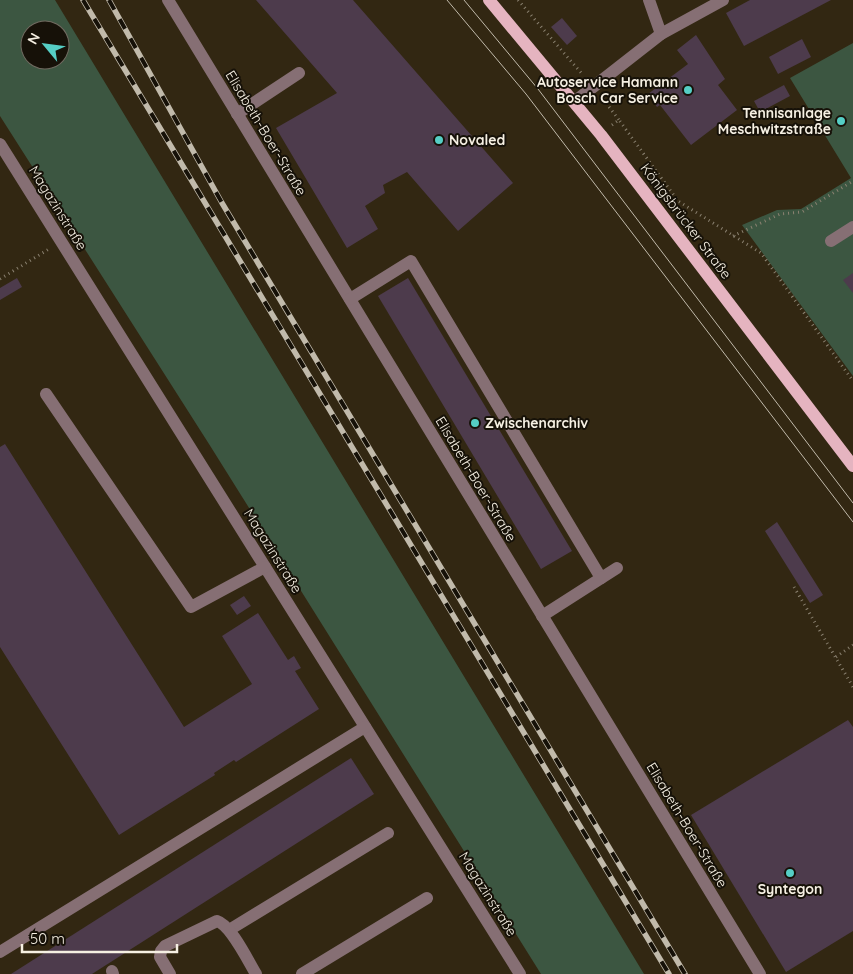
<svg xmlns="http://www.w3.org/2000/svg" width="853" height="974" font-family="Quicksand,sans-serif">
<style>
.green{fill:#3c5641;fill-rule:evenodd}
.building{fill:#4d3b4c}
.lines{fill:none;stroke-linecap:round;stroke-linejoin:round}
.path{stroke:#8b8271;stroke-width:3;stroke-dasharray:1 4;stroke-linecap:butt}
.minor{stroke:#866f74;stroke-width:12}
.major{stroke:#e5b4c0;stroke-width:12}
.tram{stroke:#c1baab;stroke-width:1}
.rail-casing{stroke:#c1baab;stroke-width:5.5}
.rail{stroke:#161108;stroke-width:4;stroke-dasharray:11;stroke-linecap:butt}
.poi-dot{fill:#55cec5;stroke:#161108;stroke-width:2}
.labels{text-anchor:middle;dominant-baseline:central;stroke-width:4;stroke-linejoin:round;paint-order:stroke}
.poi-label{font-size:14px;font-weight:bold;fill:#f6f0e3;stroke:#161108;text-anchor:end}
.street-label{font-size:14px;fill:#f6f0e3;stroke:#161108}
</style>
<rect width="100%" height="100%" fill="#322712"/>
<g class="green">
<path d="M0,0h55l589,974h-103l-332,-530 -209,-328zM30,30h30v30h-30z"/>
<path d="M853,43v333l-111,-151 35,-15 24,-1 50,-31 -61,-100z"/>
</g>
<g class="building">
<path d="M256,0h97l160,183 -55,48 -51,-59 -24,13 2,8 -20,13 13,23 -31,19 -71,-120 61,-35z"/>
<path d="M750,0h81l-87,46 -18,-33z"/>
<path d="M562,18l15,18 -10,9 -16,-18z"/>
<path d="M696,35l29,44 -7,6 19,25 -46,35 -31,-40 -3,2 -9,-13 40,-30 -11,-14z"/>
<path d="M802,39l9,18 -33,17 -9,-17z"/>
<path d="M784,85l6,11 -30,16 -6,-11z"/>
<path d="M853,273v20l-10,-13z"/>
<path d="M17,278l5,9 -22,13v-12z"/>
<path d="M408,278l164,273 -31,18 -163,-273z"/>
<path d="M5,444l179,283 68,-43 -30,-48 36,-23 30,47 6,-4 7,12 -6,3 24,38 -83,53 -2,-2 -20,13 1,2 -96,60 -119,-188v-200z"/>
<path d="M777,522l46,73 -13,8 -45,-72z"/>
<path d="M244,596l7,10 -14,9 -7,-10z"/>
<path d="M848,720l5,7v204l-67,41 -95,-157z"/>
<path d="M351,758l23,36 -282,180h-81z"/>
</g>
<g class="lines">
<g class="path">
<path d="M518,0l65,75"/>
<path d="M603,99l16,21"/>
<path d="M612,125l7,-5 59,81 83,52 92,128"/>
<path d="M733,236l47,-22 22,-2 51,-31"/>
<path d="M0,279l49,-30"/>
<path d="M794,587l59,100"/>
<path d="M836,657l17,-12"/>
</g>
<g class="minor">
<path d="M168,0l592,974"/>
<path d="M649,0l12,34"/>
<path d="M574,102l87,-68 62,-34"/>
<path d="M237,114l62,-41"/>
<path d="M0,144l520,830"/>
<path d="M831,241l22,-14"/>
<path d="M350,299l61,-38 190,317"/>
<path d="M46,394l145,213 74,-40"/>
<path d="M542,616l75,-48"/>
<path d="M229,930l159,-97"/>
<path d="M0,952l365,-225"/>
<path d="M112,971l1,3"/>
<path d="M170,974l-10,-17 1,-6 4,-5 52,-25c14,4 31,40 39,53"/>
<path d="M302,974l125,-76"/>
</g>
<path class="major" d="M489,0l112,135 252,331"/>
<g class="tram">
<path d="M447,0l79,94 327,428"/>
<path d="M464,0l74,89 315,414"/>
</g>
<defs>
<g id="rail">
<path d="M83,0l586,974"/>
<path d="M109,0l113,203 463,771"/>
</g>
</defs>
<use href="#rail" class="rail-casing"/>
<use href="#rail" class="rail"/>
</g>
<g class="poi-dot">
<circle cx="688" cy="90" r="5"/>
<circle cx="841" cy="121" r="5"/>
<circle cx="439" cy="140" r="5"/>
<circle cx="475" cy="423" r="5"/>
<circle cx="790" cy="873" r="5"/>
</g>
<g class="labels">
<g class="poi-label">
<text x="678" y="82">Autoservice Hamann<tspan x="678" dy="16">Bosch Car Service</tspan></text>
<text x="831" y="113">Tennisanlage<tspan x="831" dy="16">Meschwitzstraße</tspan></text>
<text x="449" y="140" text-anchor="start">Novaled</text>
<text x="485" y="423" text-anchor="start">Zwischenarchiv</text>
<text x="790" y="889" text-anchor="middle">Syntegon</text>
</g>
<g class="street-label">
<text transform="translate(266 133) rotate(59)">Elisabeth-Boer-Straße</text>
<text transform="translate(58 208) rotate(58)">Magazinstraße</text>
<text transform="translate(686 221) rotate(53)">Königsbrücker Straße</text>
<text transform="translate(476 479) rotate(59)">Elisabeth-Boer-Straße</text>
<text transform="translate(273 551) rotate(58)">Magazinstraße</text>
<text transform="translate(687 825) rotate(59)">Elisabeth-Boer-Straße</text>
<text transform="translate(488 894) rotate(58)">Magazinstraße</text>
</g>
</g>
<g transform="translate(45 45) rotate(299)"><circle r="24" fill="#161108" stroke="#706a60"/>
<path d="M0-4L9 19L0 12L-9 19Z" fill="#55cec5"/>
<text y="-8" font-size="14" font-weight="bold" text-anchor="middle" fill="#f6f0e3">N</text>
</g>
<path d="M22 944v8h155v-8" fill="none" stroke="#f6f0e3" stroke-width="2.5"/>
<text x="30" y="944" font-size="15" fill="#f6f0e3" stroke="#161108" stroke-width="4" paint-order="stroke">50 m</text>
</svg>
